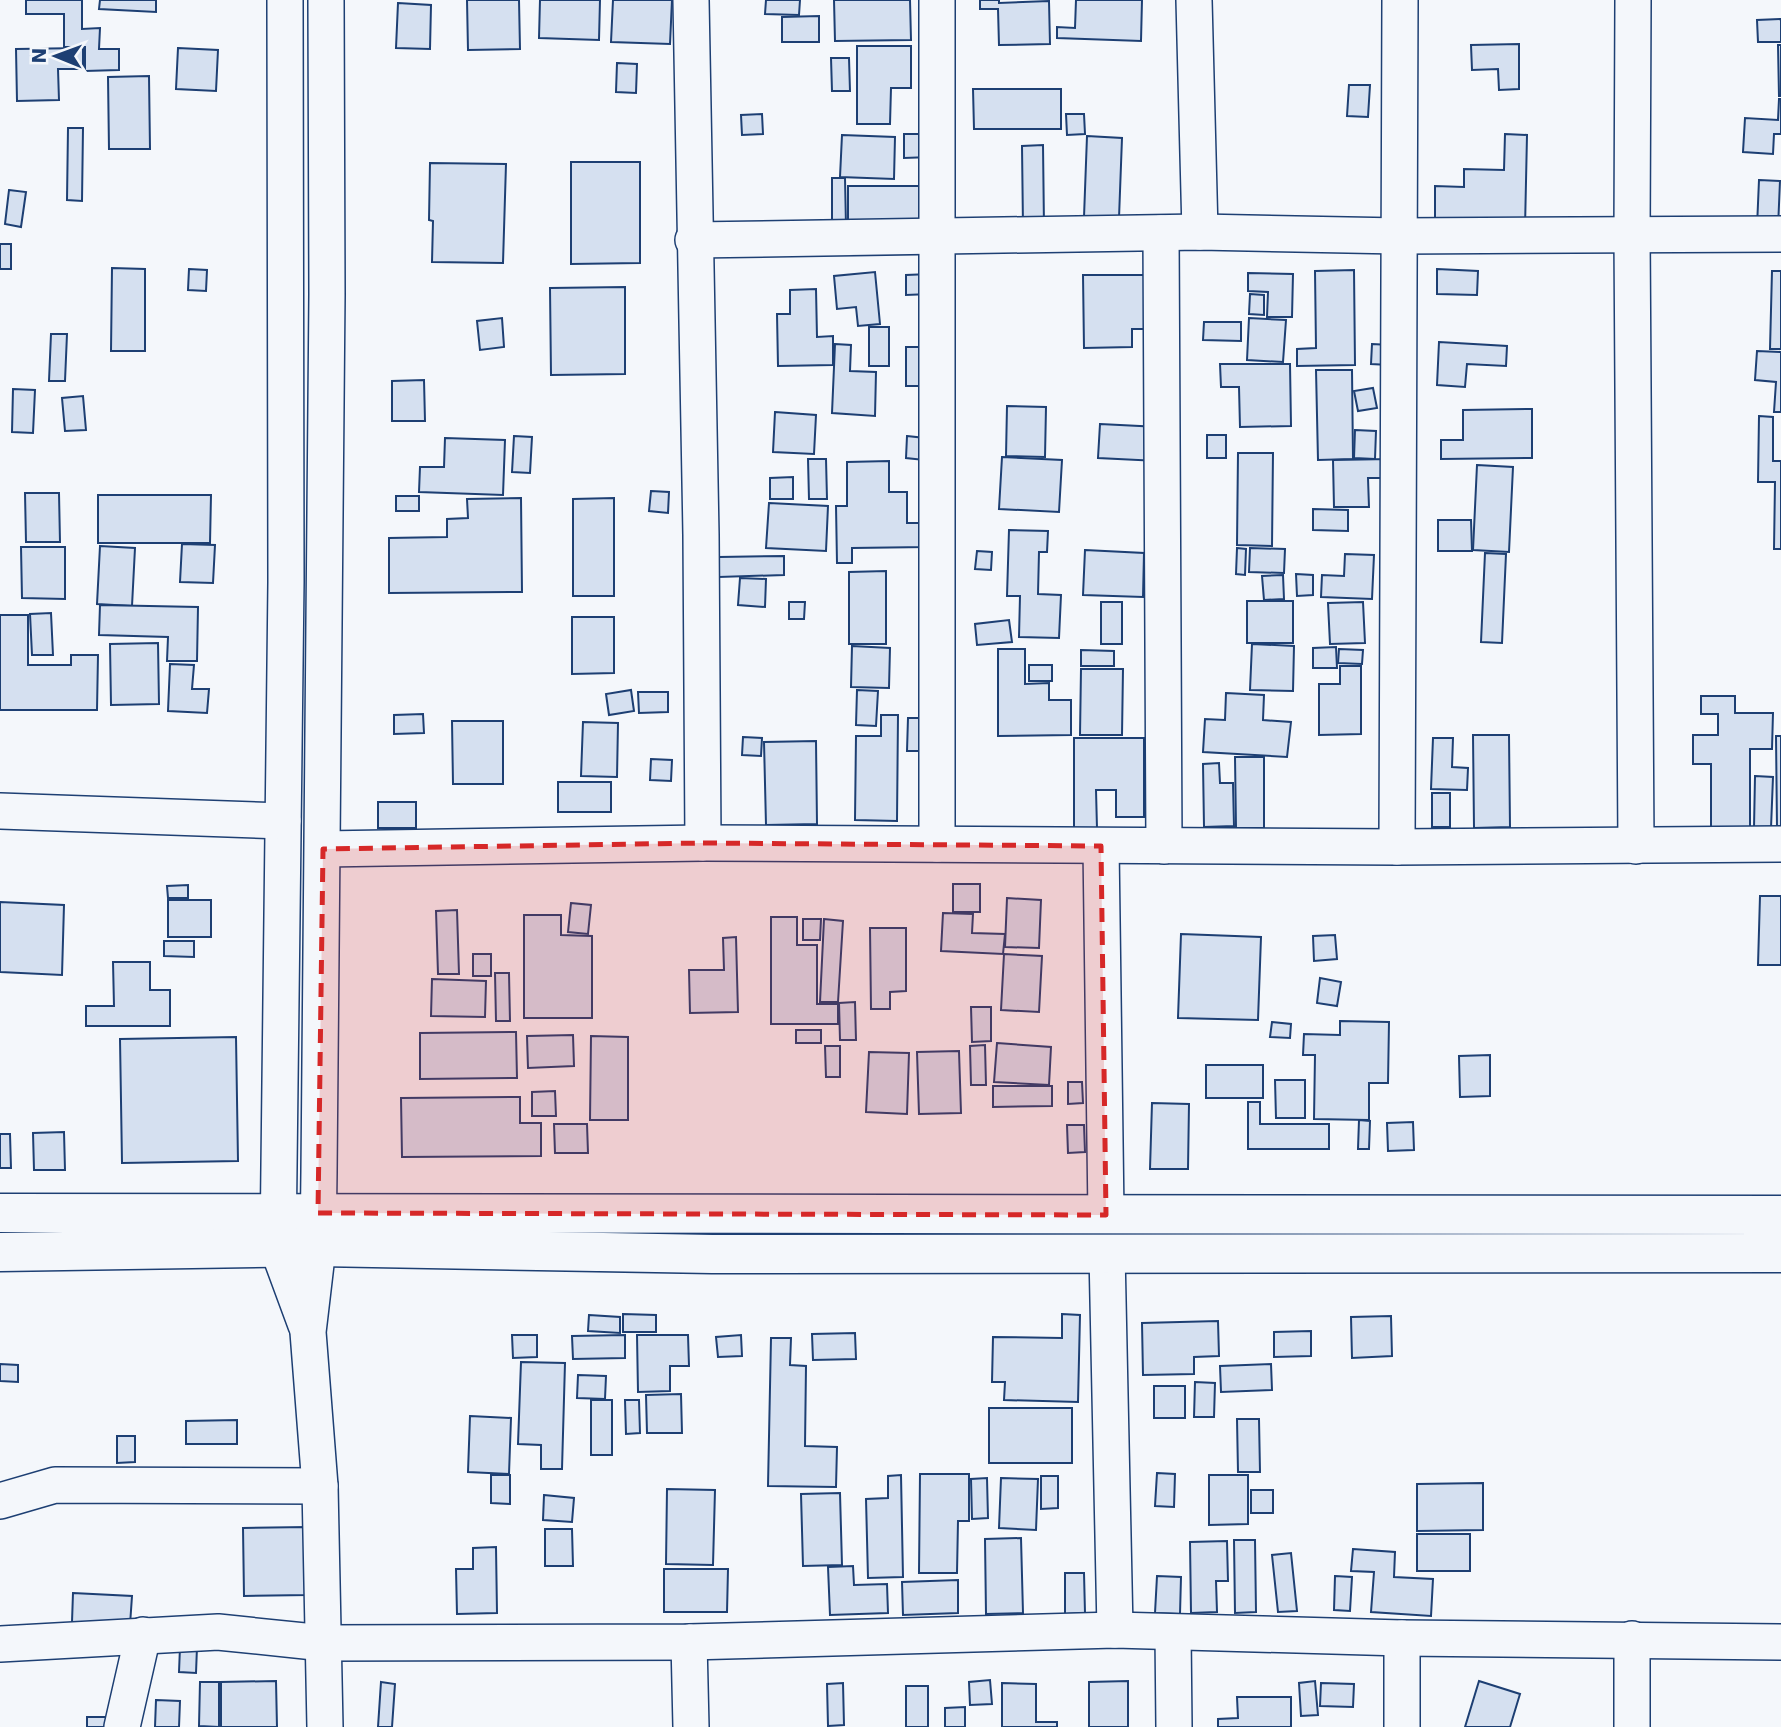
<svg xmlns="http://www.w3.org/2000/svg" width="1781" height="1727" font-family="'DejaVu Sans',sans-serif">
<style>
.building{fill:#d5e0f0;stroke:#1d3f73;stroke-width:2}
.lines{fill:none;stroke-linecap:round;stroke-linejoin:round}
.minor-casing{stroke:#1d3f73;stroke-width:38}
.major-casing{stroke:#1d3f73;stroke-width:41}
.minor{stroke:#f4f7fb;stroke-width:35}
.major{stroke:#f4f7fb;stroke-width:38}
.marked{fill:#d62828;fill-opacity:0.2;stroke:#d62828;stroke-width:5;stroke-dasharray:14 9;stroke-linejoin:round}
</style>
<rect width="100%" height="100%" fill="#f4f7fb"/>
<g class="building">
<path d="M26,0h56v29l18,-1 -1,21h20v21l-34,1v-24h-21v-33h-38z"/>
<path d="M100,0h56v12l-57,-3z"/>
<path d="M467,0h52l1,49 -52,1z"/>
<path d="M540,0h60l-1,40 -60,-2z"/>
<path d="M613,0h59l-2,44 -59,-2z"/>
<path d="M766,0h34l-1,15 -34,-1z"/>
<path d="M834,0h76l1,40 -76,1z"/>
<path d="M980,0h19v3l50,-2 1,43 -51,1 -1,-36h-18z"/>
<path d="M1076,0h66l-1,41 -84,-3v-11l18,1z"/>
<path d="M398,3l33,2 -1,44 -34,-1z"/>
<path d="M819,16v26h-37v-25z"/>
<path d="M1781,19v23h-23l-1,-22z"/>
<path d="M1519,44v45l-20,1 -1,-21 -26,1 -1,-25z"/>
<path d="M1778,45h3v51h-2z"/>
<path d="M857,46h54v42h-20l-1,36h-33z"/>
<path d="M83,48v21h-25l1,31 -42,1 -1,-52z"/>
<path d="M178,48l40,2 -2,41 -40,-2z"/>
<path d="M831,58h18l1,33h-18z"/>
<path d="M617,63l20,1 -1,29 -20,-1z"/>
<path d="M149,76l1,73h-41l-1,-72z"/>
<path d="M1349,85h21l-2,32 -21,-1z"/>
<path d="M973,89h88v40h-87z"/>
<path d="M1779,99h2v35h-7l-1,20 -30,-2 2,-34 33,2z"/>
<path d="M762,114l1,20 -21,1 -1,-20z"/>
<path d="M1066,114h18l1,20 -18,1z"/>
<path d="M68,128h15l-1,73 -15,-1z"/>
<path d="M904,134h27v23l-27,1z"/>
<path d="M1505,134l22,1 -2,93 -90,-2v-40l29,1v-18l40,1z"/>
<path d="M842,135l53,2 -1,42 -54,-2z"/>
<path d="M1087,136l35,2 -3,80 -35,-1z"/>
<path d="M1043,145l1,82h-21l-1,-81z"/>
<path d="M571,162h69v101l-69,1z"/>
<path d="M430,163l76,1 -3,99 -71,-1 1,-41 -4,-1z"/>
<path d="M832,178h13l1,48 -14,1z"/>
<path d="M1759,180l21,1 -2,47 -21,-1z"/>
<path d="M848,186h75l-1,41h-74z"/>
<path d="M9,190l17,2 -5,35 -16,-3z"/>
<rect x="0" y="244" width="11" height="25"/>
<path d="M112,268l33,1v82h-34z"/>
<path d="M189,269l18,1 -1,21 -18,-1z"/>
<path d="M1437,269l41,2 -1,24 -40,-1z"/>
<path d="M1354,270l1,95 -58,1v-17l19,-1 -1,-77z"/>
<path d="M1772,271h9v78h-11z"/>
<path d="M875,272l5,52 -22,2 -2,-19 -19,2 -3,-33z"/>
<path d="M1248,273l45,1 -1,43h-25l1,-25 -20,-1z"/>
<path d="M930,274v20l-24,1v-20z"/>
<path d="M1083,275h68l1,54h-20v18l-48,1z"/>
<path d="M625,287v87l-74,1 -1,-87z"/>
<path d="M816,289l1,48 16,-1v29l-55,1 -1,-52h13v-24z"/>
<path d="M1250,294l14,1v20l-15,-1z"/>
<path d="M502,318l2,29 -24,3 -3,-29z"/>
<path d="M1249,318l37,2 -3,42 -36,-2z"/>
<path d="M1204,322h37v19l-38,-1z"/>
<rect x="869" y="327" width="20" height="39"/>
<path d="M51,334h16l-2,47h-16z"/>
<path d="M1439,342l68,4 -1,20 -39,-2 -2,23 -28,-2z"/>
<path d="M835,344l16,1 -1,26 26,1 -1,44 -43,-3z"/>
<path d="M1372,344l18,1 -1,20 -18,-1z"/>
<path d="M906,347h19l1,39h-20z"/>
<path d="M1757,351l24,1v60h-7l2,-30 -21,-2z"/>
<path d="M1220,364h70l1,62 -51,1 -1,-40h-18z"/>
<path d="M1316,370h36l1,89 -35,1z"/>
<path d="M424,380l1,41h-33v-40z"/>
<path d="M1373,388l4,20 -19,3 -4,-20z"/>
<path d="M13,389l22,1 -2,43 -21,-1z"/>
<path d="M83,396l3,34 -21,1 -3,-33z"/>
<path d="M1007,406l39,1 -1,50 -39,-1z"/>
<path d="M1532,409v49l-91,1v-19h22v-30z"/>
<path d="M775,412l41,3 -2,39 -41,-2z"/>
<path d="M1759,416l14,1v44h8v88h-7l1,-67h-17z"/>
<path d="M1100,424l59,3 -1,34 -60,-3z"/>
<path d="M1355,430l21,1 -1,28 -21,-1z"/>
<rect x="1207" y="435" width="19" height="23"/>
<path d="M514,436l18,1 -2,36 -18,-1z"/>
<path d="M907,436l18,2 -1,22 -18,-2z"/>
<path d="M445,438l60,2 -2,55 -84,-3 1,-25h24z"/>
<path d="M1238,453h35l-1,93 -35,-1z"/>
<path d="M1002,457l60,3 -3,52 -60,-3z"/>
<path d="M808,459h18l1,40h-18z"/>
<path d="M1390,459v19h-22l1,29h-35l-1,-47z"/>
<path d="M889,461v31h18v31h20v24l-75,1v15h-15l-1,-57h11v-44z"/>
<path d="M1477,465l36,2 -4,85 -36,-2z"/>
<path d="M793,477v22h-23v-21z"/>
<path d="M651,491l18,1 -1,21 -19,-2z"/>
<path d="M25,493h34l1,49h-34z"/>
<path d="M98,495h113l-1,48h-112z"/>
<rect x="396" y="496" width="23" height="15"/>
<path d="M521,498l1,94 -133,1v-55l58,-1v-18l21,-1 -1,-19z"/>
<path d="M614,498v98h-41v-97z"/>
<path d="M769,503l59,3 -2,45 -60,-3z"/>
<path d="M1313,509l35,1v21l-35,-1z"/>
<path d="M1438,520h33l1,31h-34z"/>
<path d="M1009,530l39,1 -1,21h-8l-1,42 23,1 -2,43 -40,-1 1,-41h-13z"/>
<path d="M182,544l33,1 -2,38 -33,-1z"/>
<path d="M100,546l35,2 -3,58 -35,-2z"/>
<path d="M21,547h44v52l-43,-1z"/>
<path d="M1237,548l9,1 -1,26 -9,-1z"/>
<path d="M1250,548l35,1 -1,24 -35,-1z"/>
<path d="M1085,550l59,3 -1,44 -60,-2z"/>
<path d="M977,551l15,1 -1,18 -16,-1z"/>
<path d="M1485,553l21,1 -4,89 -21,-1z"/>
<path d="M1345,554l29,1 -2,44 -51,-2 1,-22 22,1z"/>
<path d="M784,556v19l-65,2v-20z"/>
<path d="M886,571v73h-37v-72z"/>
<path d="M1296,574l17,1v20l-16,1z"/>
<path d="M1283,575l1,24 -20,1 -2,-24z"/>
<path d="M740,578l26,1 -1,28 -27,-2z"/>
<rect x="1247" y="601" width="46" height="42"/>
<path d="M789,602h16l-1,17h-15z"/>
<rect x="1101" y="602" width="21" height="42"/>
<path d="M1363,602l2,41 -35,1 -2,-41z"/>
<path d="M100,605l98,2 -1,54h-30l1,-24 -69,-2z"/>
<path d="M51,613l2,42h-21l-2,-41z"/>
<path d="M0,615h28v50h43v-10h27l-1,55h-97z"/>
<path d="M572,617h42v56l-42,1z"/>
<path d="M1009,620l3,22 -35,3 -2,-21z"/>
<path d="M158,643l1,61 -48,1 -1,-61z"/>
<path d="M1252,644l42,2 -1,45 -43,-1z"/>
<path d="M852,646l38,2 -1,40 -38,-1z"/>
<path d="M1336,647l1,21h-24v-20z"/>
<path d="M998,649h27v35l24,-1v17h22v35l-73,1z"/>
<path d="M1339,649l24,1 -1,14 -24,-1z"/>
<path d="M1081,650l33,1v15h-33z"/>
<path d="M170,664l24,1 -2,24h17l-2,24 -39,-2z"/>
<rect x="1029" y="665" width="23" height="16"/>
<path d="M1340,666h21v68l-42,1v-51h21z"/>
<path d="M1081,669h42l-1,66h-42z"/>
<path d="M631,690l3,21 -25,4 -3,-21z"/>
<path d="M857,690l21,1 -2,35 -20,-1z"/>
<path d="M638,692h30v20l-29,1z"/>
<path d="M1226,693l38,2 -1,25 28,2 -4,35 -84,-5 2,-33 20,1z"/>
<path d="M1701,696h34v17h38l-1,36h-22v79l-39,-1v-63h-18v-29h25v-21h-17z"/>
<path d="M423,714l1,19 -30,1v-19z"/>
<path d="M881,715h17l-1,106 -42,-1 1,-84h25z"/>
<path d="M908,718h18v33h-19z"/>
<path d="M452,721h51v63h-50z"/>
<path d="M583,722l35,1 -1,54 -36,-1z"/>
<path d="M1473,735h36l1,92 -36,1z"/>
<path d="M1776,736h5v92h-4z"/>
<path d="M743,737l19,1 -1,18 -19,-1z"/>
<path d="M1074,738h70v79h-28v-27h-20l1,38 -23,1z"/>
<path d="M1433,738h20l-1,29 16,1 -1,22 -36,-1z"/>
<path d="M816,741l1,83 -51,1 -2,-83z"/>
<path d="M1235,757h29v71h-28z"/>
<path d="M651,759l21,1 -1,21 -21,-1z"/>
<path d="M1219,763l1,20h13l1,43 -30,1 -1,-63z"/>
<path d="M1755,776l18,1 -2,51h-17z"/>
<rect x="558" y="782" width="53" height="30"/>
<rect x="1432" y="793" width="18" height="34"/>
<rect x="378" y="802" width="38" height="26"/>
<rect x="953" y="884" width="27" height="28"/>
<path d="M188,885v13h-20l-1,-12z"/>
<path d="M1760,896h21v69h-23z"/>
<path d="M1007,898l34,2 -2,48 -34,-1z"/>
<rect x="168" y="900" width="43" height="37"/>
<path d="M0,902l64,3 -2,70 -62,-3z"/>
<path d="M571,903l20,2 -3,29 -20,-2z"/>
<path d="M457,910l2,64h-21l-2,-63z"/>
<path d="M943,913l30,1 -1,19 33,1 -2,20 -62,-3z"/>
<path d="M524,915h37v20l31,1v82h-68z"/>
<path d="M771,917h26v28h20v59h21v20h-67z"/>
<path d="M803,919h18l-1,21h-17z"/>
<path d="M824,919l19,2 -5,81h-18z"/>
<path d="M870,928h36v63l-16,1v17h-19z"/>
<path d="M1181,934l80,3 -3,83 -80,-2z"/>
<path d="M1335,935l2,24 -23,2 -1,-25z"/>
<path d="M736,937l2,75 -48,1 -1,-43h35l-1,-32z"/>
<path d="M164,941h30v16l-30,-1z"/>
<rect x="473" y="954" width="18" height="22"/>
<path d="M1004,954l38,2 -3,56 -38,-2z"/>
<path d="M113,962h37v28h20v36h-84v-20h28z"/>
<path d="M495,973h14l1,48h-14z"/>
<path d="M1320,978l21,4 -4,24 -20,-3z"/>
<path d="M432,979l54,2 -1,36 -54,-1z"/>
<path d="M855,1002l1,38h-16l-1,-37z"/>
<path d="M971,1007h20v34l-19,1z"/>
<path d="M1340,1021l49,1 -1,61h-19v37l-55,-1 1,-64h-12l1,-21 36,1z"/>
<path d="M1272,1022l19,2 -1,14 -20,-1z"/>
<rect x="796" y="1030" width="25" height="13"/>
<path d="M516,1032l1,46 -97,1v-46z"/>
<path d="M573,1035l1,31 -46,2 -1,-32z"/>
<path d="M591,1036l37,1v83h-38z"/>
<path d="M236,1037l2,124 -116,2 -2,-124z"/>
<path d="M997,1043l54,4 -2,38 -55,-3z"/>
<path d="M985,1045l1,40h-15l-1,-39z"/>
<path d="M825,1046h15v31h-14z"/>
<path d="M959,1051l2,62 -42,1 -2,-62z"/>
<path d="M869,1052l40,1 -2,61 -41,-2z"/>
<path d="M1490,1055v41l-30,1 -1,-41z"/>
<rect x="1206" y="1065" width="57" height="33"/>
<path d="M1275,1080h30v38h-29z"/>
<path d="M1068,1082h14l1,21 -15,1z"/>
<path d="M993,1086h59v20l-59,1z"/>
<path d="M555,1091l1,25h-24v-24z"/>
<path d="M520,1097v26h21v33l-139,1 -1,-59z"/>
<path d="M1248,1102h12v22h69v25h-81z"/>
<path d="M1152,1103l37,1 -1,65h-38z"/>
<path d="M1359,1120l11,1 -1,28h-11z"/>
<path d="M1413,1122l1,28 -26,1 -1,-28z"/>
<path d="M554,1124h33l1,29h-33z"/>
<path d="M1067,1125h17l1,27 -17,1z"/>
<path d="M64,1132l1,38h-31l-1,-37z"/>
<path d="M0,1134h10l1,34h-11z"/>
<path d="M623,1314l33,1v17h-33z"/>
<path d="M1062,1314l18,1 -2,87 -74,-2 1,-18h-13l1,-45 69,1z"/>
<path d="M589,1315l31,2v16l-32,-2z"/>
<path d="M1391,1316l1,40 -40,2 -1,-41z"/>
<path d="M1218,1321l1,35 -25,1v17l-51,1 -1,-52z"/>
<path d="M1311,1331v25l-37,1v-25z"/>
<path d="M855,1333l1,26 -43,1 -1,-26z"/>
<path d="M512,1335h25v22l-24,1z"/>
<path d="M625,1335v23l-52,1 -1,-23z"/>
<path d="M637,1335h51l1,31h-19v25l-32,1z"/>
<path d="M741,1335l1,21 -24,1 -2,-20z"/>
<path d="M771,1338h20l-1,27 16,1 -1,80 32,1 -1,40 -68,-1z"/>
<path d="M521,1362l44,1 -3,106h-21v-24l-23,-1z"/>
<path d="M0,1364l18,1v17l-18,-1z"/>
<path d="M1271,1364l1,26 -51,2 -1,-26z"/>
<path d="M578,1375l28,1 -1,23 -28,-1z"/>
<path d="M1195,1382l20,1 -1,34h-20z"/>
<rect x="1154" y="1386" width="31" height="32"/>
<path d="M681,1394l1,39h-35l-1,-38z"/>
<rect x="591" y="1400" width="21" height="55"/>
<path d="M625,1400h14l1,33 -14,1z"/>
<rect x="989" y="1408" width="83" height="55"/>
<path d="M470,1416l41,2 -2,56 -41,-2z"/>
<path d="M1237,1419h22l1,53h-22z"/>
<path d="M237,1420v24h-51v-23z"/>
<path d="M117,1436h18v26l-18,1z"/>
<path d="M1157,1473l18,1 -1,33 -19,-1z"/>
<path d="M920,1474h49v47h-11l-1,52h-38z"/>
<path d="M491,1475h19v29l-19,-1z"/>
<path d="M901,1475l2,102 -35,1 -2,-79 22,-1v-22z"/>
<path d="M1209,1475h39v49l-39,1z"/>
<path d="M1041,1476h17v32l-17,1z"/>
<path d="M987,1478l1,40 -16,1 -1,-40z"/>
<path d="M1001,1478l37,1 -2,51 -37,-2z"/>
<path d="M1483,1483v47l-66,1v-47z"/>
<path d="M667,1489l48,1 -2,75 -47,-1z"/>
<rect x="1251" y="1490" width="22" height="23"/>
<path d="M840,1493l2,72 -39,1 -2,-72z"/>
<path d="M544,1495l30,3 -2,24 -29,-2z"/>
<path d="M307,1527l1,68 -64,1 -1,-68z"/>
<path d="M545,1529h27l1,37h-28z"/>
<rect x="1417" y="1534" width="53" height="37"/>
<path d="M1021,1538l2,75 -37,1 -1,-75z"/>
<path d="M1234,1540h21l1,72 -21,1z"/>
<path d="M1227,1541l1,40h-12l1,31 -26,1 -1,-71z"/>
<path d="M496,1547l1,66 -40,1 -1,-45h17v-21z"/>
<path d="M1353,1549l42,3 -1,25 39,2 -2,37 -60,-4 3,-40 -23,-1z"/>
<path d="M1291,1553l6,58 -19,1 -6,-57z"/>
<path d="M853,1566l1,19 33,-1 1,29 -58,2 -2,-48z"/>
<path d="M664,1569h64l-1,43h-63z"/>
<path d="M1065,1573h19l1,40 -20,1z"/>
<path d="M1157,1576l24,1 -1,37 -25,-1z"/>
<path d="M1335,1576l17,1 -2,34 -16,-1z"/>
<path d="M958,1580v33l-55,2 -1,-33z"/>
<path d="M73,1593l59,3 -2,29 -58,-3z"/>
<path d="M180,1647h17l-1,26 -17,-1z"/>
<path d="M990,1680l2,24 -22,1 -1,-23z"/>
<path d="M276,1681l1,46h-56v-45z"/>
<path d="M1128,1681v46h-39v-45z"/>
<path d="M1315,1681l3,34 -17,1 -2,-33z"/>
<path d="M1479,1681l41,13 -10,33h-45z"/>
<path d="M200,1682h19v45l-20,-1z"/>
<path d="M381,1682l14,2 -3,43h-14z"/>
<path d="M843,1683l1,42 -16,1 -1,-42z"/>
<path d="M1002,1683l34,1v38h21v5h-55z"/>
<path d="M1321,1683l33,1 -1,23 -33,-1z"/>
<rect x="906" y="1686" width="22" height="41"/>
<path d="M1237,1697h54v30h-73v-8l20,-1z"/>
<path d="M156,1700l24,1 -1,26h-24z"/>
<path d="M965,1707v20h-20v-19z"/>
<path d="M87,1717h22l1,10h-23z"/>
</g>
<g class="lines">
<defs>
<g id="minor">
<path d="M285,0l1,582 -8,667 28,76"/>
<path d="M691,0l10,535 2,308"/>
<path d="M1194,0l6,232"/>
<path d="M1633,0l-1,235 4,611"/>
<path d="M1161,233l3,613"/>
<path d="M693,240l507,-8 199,4 382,-2"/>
<path d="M0,811l283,10"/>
<path d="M937,844v-844"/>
<path d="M1101,846l5,369"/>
<path d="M1397,847l3,-847"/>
<path d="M323,849l380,-6 694,4 384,-3"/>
<path d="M1107,1253l8,377"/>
<path d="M0,1501l55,-16 265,1"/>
<path d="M1173,1633l1,94"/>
<path d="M1402,1638v89"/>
<path d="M689,1642l2,85"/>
<path d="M0,1644l218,-12 106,11 365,-1 426,-12 287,8 379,4"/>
<path d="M122,1727l21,-92"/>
<path d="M325,1727l-5,-241 -12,-154 10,-85 1,-75 8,-878 -1,-294"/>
<path d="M1632,1727v-88"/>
</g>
<g id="major">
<path d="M0,1213l1781,2"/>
<path d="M0,1252l318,-5 394,7 1069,-1"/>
</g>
</defs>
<use href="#minor" class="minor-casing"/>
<use href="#major" class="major-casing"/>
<use href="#minor" class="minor"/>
<use href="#major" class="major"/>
</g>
<path class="marked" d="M703,843l398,3 5,369 -788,-2 5,-364z"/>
<g transform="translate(56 56) rotate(271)" stroke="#f4f7fb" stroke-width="5" paint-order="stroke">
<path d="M0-5L12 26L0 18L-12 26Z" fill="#1d3f73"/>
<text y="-10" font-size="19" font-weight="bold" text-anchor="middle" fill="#1d3f73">N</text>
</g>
</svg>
